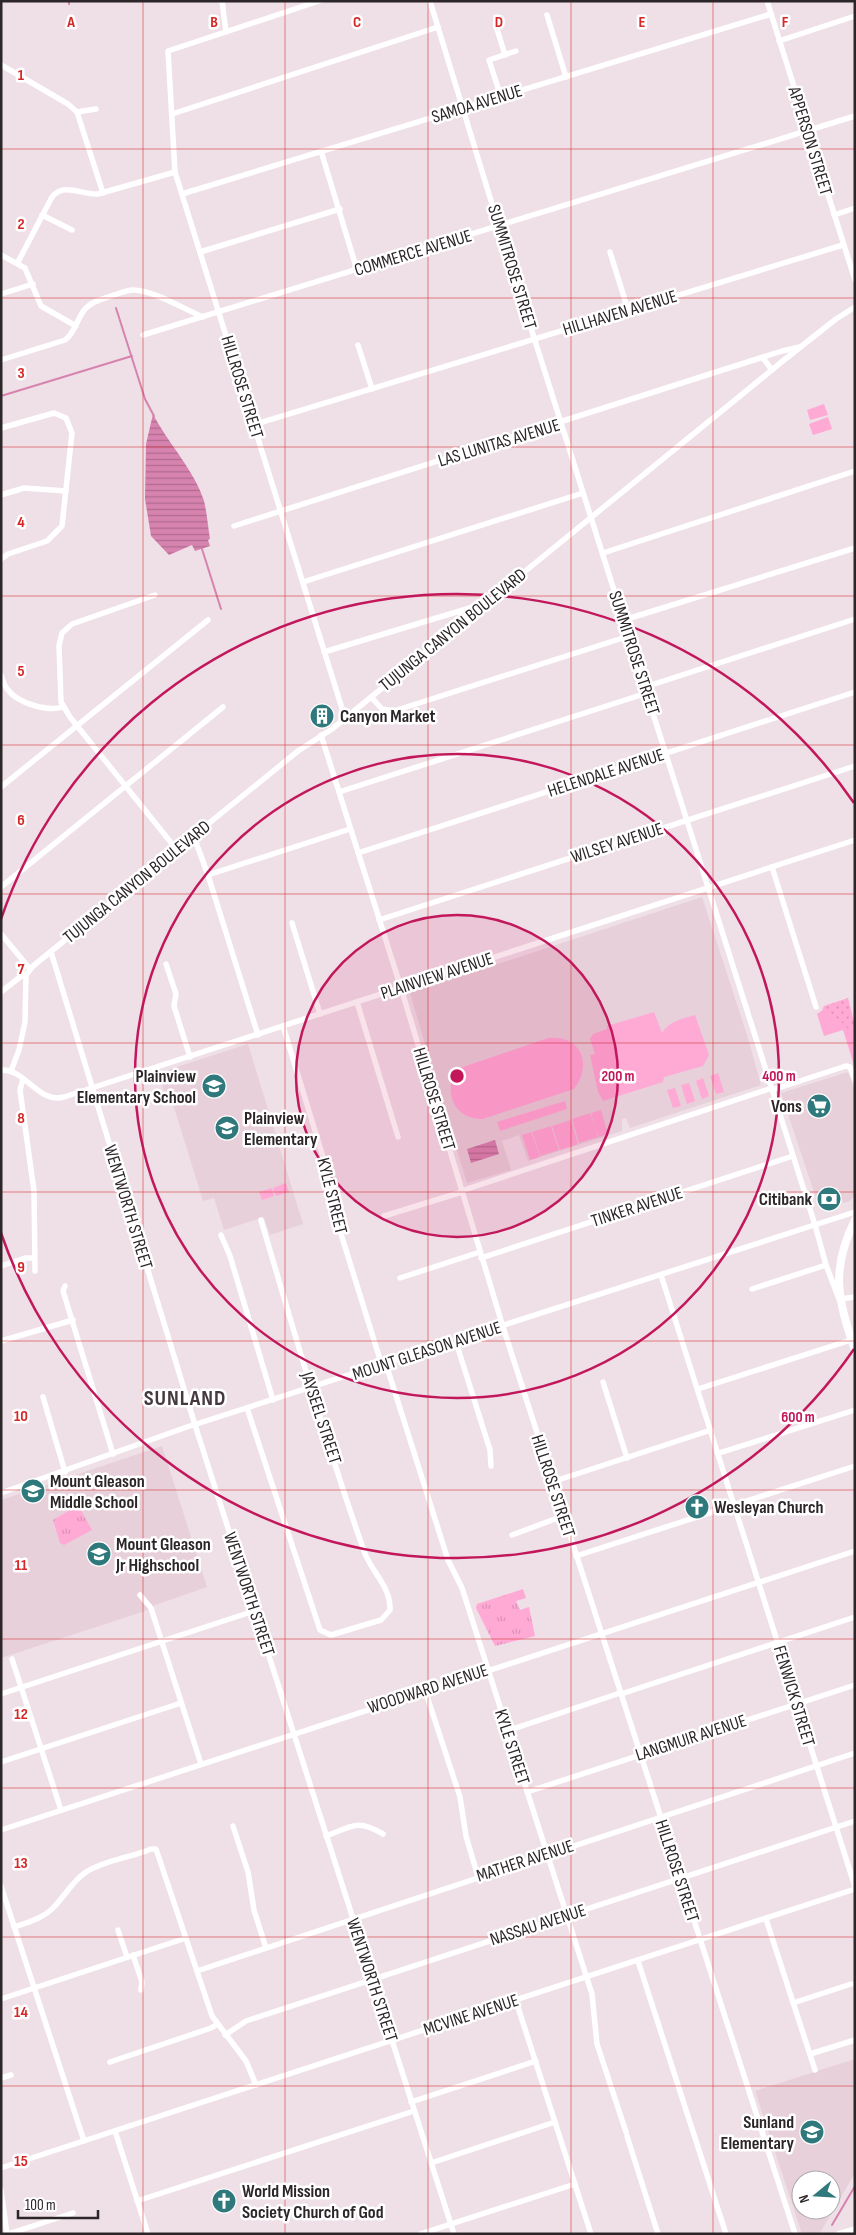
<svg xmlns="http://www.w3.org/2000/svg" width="856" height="2235" font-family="'Sofia Sans Condensed',sans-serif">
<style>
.built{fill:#e7d0da;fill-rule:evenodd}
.grass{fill:url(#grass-tufts)}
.park{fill:#ffa9d5}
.garden{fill:url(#garden-dots)}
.water{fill:url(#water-rules)}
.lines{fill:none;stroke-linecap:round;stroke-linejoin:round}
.stream{stroke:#d783af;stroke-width:2}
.minor{stroke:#fff;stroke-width:5.5}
.major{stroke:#fff;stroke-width:8}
.grid{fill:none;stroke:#d62828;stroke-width:1;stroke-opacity:0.55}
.ring{fill:none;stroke:#c2185b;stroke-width:2.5}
.labels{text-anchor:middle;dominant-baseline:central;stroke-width:5;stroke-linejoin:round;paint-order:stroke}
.street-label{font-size:18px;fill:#2c2629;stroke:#fff}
.poi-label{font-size:18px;font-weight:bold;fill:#2c2629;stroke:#fff;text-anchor:start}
.district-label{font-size:22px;font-weight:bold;letter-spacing:1px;fill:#45393f;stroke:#fff}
.grid-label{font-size:16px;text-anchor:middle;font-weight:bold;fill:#d62828;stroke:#fff;stroke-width:5;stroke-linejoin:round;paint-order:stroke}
.centre{fill:#c2185b;stroke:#fff;stroke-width:2.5}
.ring-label{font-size:15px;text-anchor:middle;font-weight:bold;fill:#c2185b;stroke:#fff;stroke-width:5;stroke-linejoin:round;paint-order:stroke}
</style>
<defs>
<pattern id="grass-tufts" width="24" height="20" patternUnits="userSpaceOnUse" patternTransform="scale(1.25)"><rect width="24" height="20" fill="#ffa9d5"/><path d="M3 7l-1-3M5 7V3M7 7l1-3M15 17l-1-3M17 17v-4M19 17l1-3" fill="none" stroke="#db91b7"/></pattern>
<pattern id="garden-dots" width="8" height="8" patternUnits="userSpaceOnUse" patternTransform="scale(1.25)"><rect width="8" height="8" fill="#ffa9d5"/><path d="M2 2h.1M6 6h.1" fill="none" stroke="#db91b7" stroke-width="1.8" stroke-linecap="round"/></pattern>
<pattern id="water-rules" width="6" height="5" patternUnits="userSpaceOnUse" patternTransform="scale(1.25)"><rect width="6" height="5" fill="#d783af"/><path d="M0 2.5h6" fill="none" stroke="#af6b8e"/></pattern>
</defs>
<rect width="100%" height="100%" fill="#efdfe7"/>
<g class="built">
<path d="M702,897l46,141 13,47 -131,43 -4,-10 -4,1v12l-94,30 -9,-26 -17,6 9,29 -44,13 -22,-71 2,-1v-3l-2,-3 -2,1 -33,-113z"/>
<path d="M248,1044l55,180 -33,11 -6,-18 -40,13 -10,-32 -11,3 -30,-97 -4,1 -11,-32z"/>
<path d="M848,1072l7,20v104l-7,6 -5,1 -6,-15 -22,7 -34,-102z"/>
<path d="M162,1446l45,141 -52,18 -10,6 -144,47v-158z"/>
<path d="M855,2059v114l-34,58 -5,3h-14l-47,-143zM801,2180h30v30h-30z"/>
</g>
<g class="grass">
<path d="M78,1505l14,25 -28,15 -4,-2 -7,-23z"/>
<path d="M523,1589l3,9 -10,3 4,9 9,-3 6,29 -40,10 -19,-38 1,-4z"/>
</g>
<g class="park">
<path d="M824,404l4,11 -18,5 -3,-10z"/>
<path d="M828,417l4,12 -19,6 -4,-11z"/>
<path d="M824,1006l31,14v48l-12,-38 -19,6 -7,-22 6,-4z"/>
<path d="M654,1012l8,21c7,-12 20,-14 33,-18l14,40 -6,11 -39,11 -1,5 -60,19 -5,-9 -8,-37 5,-1 -5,-15 3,-5 14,-5v-3z"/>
<path d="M548,1038c33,-4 45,27 26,51l-91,30c-29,2 -43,-31 -23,-51z"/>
<path d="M718,1073l6,19 -8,2 -6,-18z"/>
<path d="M703,1078l6,18 -7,3 -6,-18z"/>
<path d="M689,1083l6,18 -8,3 -6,-19z"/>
<path d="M675,1088l6,18 -8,2 -6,-18z"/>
<path d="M565,1101l2,8 -67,22 -3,-9z"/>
<path d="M601,1110l7,24 -9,3 -3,-7 2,7 -19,6 -7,-24 18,-6 5,13 -4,-13z"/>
<path d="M571,1120l7,24 -18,6 -8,-24z"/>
<path d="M551,1126l8,24 -19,6 -8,-24z"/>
<path d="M531,1132l9,25 -10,3 -8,-25z"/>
<path d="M286,1183l3,9 -13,4 -3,-8z"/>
<path d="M272,1188l2,8 -12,4 -3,-8z"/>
</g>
<path class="garden" d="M848,998l7,28 -8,2 -7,-8 -18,-9 2,-5z"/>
<g class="water">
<path d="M153,414c14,28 42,57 51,87 3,12 4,26 6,38l-2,1 2,6 -15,5 -3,-6 -23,10 -18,-19 -6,-37 1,-55z"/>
<path d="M495,1140l4,14 -28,9 -4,-14z"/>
</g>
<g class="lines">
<g class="stream">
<path d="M69,1v3"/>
<path d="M116,308l29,91 9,17"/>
<path d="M1,396l131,-40"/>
<path d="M202,549l19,60"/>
<path d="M832,2225l23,-39"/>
</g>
<g class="minor">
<path d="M222,1l4,31"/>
<path d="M319,1l-151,50 7,121 170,546"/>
<path d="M430,1l69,226 316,998 11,40 13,34"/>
<path d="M767,1l88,279"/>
<path d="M547,15l19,62"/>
<path d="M497,29l8,26"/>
<path d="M779,41l76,-25"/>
<path d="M1,65l67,39 9,8 19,-3"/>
<path d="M501,97l-12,-37 27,-9"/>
<path d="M77,112l26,81"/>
<path d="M172,114l266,-87"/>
<path d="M321,151l36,119"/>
<path d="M182,194l589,-180"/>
<path d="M42,215l30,15"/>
<path d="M834,215l21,-7"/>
<path d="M200,252l140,-43"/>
<path d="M610,252l18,58"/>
<path d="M1,255l24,13 16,38 35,20"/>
<path d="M18,262l34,-65c12,-15 30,-2 46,-3l77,-22"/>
<path d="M1,294l32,-10"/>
<path d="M143,335l712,-219"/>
<path d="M358,345l14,44"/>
<path d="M763,358l9,12"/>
<path d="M1,360l64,-20c11,-8 12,-23 21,-32 7,-7 16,-9 25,-12 7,-2 15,-6 22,-6 20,0 51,19 70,27"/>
<path d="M253,425l590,-180"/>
<path d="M1,428l53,-15 12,5 6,15 -10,93 -15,15 -39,13 -7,5"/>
<path d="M1,495l23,-7 42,3"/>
<path d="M234,526l548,-175 18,-4"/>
<path d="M603,553l252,-82"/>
<path d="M303,582l280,-89"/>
<path d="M155,595l-83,29 -10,9 -3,13 2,56 9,15 107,133"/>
<path d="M624,620l231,-72"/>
<path d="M324,652l159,-48"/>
<path d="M1,675c2,5 3,11 7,15 10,13 39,22 55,17"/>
<path d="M645,687l210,-68"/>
<path d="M371,697l11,12 12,2 235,-75"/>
<path d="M321,735l80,253 102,339 292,907"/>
<path d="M1,787l207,-167"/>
<path d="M339,792l308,-99"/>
<path d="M194,837l14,38 50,160"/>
<path d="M358,853l497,-161"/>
<path d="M772,867l44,140"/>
<path d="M208,875l142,-46"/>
<path d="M1,887l222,-180"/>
<path d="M379,920l476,-154"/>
<path d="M292,923l28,91"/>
<path d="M1,934l29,35"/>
<path d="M51,952l144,473 259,809"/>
<path d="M166,964l10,30 -2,12 16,51"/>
<path d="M1,992l19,-15 6,-2 7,-9 265,-215 34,-22 452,-369 52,-41 19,-12"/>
<path d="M357,1002l41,135"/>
<path d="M283,1026l51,167 3,28 45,145"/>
<path d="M1,1070c24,-2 37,34 63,27l791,-257"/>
<path d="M11,1071l8,-21 6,-28 1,-47"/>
<path d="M23,1079l-3,11 14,101 1,80"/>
<path d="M772,1090l74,-24 4,1 5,13"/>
<path d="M461,1191l311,-103"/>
<path d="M384,1216l78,-24"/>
<path d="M221,1235l9,21 43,144"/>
<path d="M481,1258l312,-102"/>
<path d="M1,1266l24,-8h9"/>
<path d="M661,1275l73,230"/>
<path d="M400,1278l80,-26"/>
<path d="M65,1286l-2,5 50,163"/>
<path d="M752,1289l74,-24"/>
<path d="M840,1299l15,-2"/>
<path d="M1,1341l72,-21"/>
<path d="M456,1342l34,108 1,16"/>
<path d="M386,1364l62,196 14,28 130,406 5,50 29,88"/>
<path d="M603,1382l24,76"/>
<path d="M698,1389l153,-49"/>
<path d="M43,1397l22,75"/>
<path d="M247,1408l73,222 11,5 50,-15 9,-10c1,-24 -19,-38 -26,-59 -38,-108 -70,-220 -103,-331"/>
<path d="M719,1453l136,-43"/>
<path d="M552,1482l159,-52"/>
<path d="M1,1493l186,-66 668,-215"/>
<path d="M734,1505l121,382"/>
<path d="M512,1535l51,-19"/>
<path d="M576,1556l279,-90"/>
<path d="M140,1595l11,13 50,156"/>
<path d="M12,1659l49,151"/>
<path d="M425,1690l35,107 6,39 12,41"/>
<path d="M1,1694l253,-83"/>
<path d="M621,1694l234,-77"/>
<path d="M507,1731l113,-38"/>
<path d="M1,1762l180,-59"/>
<path d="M527,1792l328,-107"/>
<path d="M233,1826l15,46 6,38 12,38"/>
<path d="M1,1830l854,-279"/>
<path d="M326,1836c27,-10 31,-17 57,-2"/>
<path d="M1,1886l83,255"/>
<path d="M766,1919l49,151"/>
<path d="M14,1927c15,-5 30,-9 41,-21 10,-11 18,-25 31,-34 19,-12 44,-14 65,-23h5l56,167 34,45 10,24"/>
<path d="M118,1930l9,27"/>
<path d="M133,1955l9,27 -1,8"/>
<path d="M638,1961l88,273"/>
<path d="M197,1971l658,-218"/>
<path d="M1,1999l185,-61"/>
<path d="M516,2001l75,233"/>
<path d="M793,2003l58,-19"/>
<path d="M225,2035l21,-14 609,-200"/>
<path d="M810,2054l45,-14"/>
<path d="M110,2062l101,-34 5,-3"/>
<path d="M1,2078l10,-3"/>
<path d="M411,2102l125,-41"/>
<path d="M115,2131l33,103"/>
<path d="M627,2136l31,98"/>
<path d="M431,2163l124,-41"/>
<path d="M1,2168l854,-279"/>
<path d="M1,2190l6,44"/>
<path d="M137,2201l277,-90"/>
<path d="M8,2234l65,-21"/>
<path d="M420,2234l155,-50"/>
<path d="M838,2234l17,-5"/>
</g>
<path class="major" d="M855,1220c-25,50 -17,80 0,130"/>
</g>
<path class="grid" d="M143,1v2233M285,1v2233M428,1v2233M571,1v2233M713,1v2233M1,149h854M1,298h854M1,447h854M1,596h854M1,745h854M1,894h854M1,1043h854M1,1192h854M1,1341h854M1,1490h854M1,1639h854M1,1788h854M1,1937h854M1,2086h854"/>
<circle cx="457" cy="1076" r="161" fill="#c2185b" fill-opacity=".12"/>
<g class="ring">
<circle cx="457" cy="1076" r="161"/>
<circle cx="457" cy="1076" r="322"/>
<path d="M854 1349A482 482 0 0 1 1 1233M1 919A482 482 0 0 1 854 803"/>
</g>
<defs>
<symbol id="building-disc" viewBox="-11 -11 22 22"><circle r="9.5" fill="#2f787b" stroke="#fff"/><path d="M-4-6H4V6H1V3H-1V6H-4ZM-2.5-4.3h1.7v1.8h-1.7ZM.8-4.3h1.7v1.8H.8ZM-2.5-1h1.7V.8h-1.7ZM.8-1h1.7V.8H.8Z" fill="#fff"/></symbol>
<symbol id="school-disc" viewBox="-11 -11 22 22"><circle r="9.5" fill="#2f787b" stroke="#fff"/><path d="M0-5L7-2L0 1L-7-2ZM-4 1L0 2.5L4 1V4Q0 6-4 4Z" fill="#fff"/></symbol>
<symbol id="supermarket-disc" viewBox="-11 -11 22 22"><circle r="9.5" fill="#2f787b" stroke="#fff"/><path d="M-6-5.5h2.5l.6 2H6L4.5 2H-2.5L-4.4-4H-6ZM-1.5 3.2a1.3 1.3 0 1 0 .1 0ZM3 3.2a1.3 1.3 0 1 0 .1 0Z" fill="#fff"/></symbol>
<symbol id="bank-disc" viewBox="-11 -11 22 22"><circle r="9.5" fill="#2f787b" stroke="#fff"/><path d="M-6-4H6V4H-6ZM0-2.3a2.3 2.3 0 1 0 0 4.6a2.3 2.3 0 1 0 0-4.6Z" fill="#fff"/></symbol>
<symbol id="church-disc" viewBox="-11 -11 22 22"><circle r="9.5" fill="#2f787b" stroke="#fff"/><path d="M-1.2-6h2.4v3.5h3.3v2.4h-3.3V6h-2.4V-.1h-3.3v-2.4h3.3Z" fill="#fff"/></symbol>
</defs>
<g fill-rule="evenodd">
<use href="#building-disc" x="308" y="702" width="28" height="28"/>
<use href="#school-disc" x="200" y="1072" width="28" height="28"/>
<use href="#supermarket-disc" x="805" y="1092" width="28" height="28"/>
<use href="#school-disc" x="213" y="1114" width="28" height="28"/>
<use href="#bank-disc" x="815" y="1185" width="28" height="28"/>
<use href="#school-disc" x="19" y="1477" width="28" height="28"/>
<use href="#church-disc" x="683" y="1493" width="28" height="28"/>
<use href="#school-disc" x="85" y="1540" width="28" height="28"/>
<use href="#school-disc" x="798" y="2118" width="28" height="28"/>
<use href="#church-disc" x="210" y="2187" width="28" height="28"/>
</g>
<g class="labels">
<g class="street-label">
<text transform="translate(477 104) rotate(-17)">SAMOA AVENUE</text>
<text transform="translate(810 141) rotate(73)">APPERSON STREET</text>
<text transform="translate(413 253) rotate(-17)">COMMERCE AVENUE</text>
<text transform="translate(512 267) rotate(73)">SUMMITROSE STREET</text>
<text transform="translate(620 313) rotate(-17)">HILLHAVEN AVENUE</text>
<text transform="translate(242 387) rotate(73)">HILLROSE STREET</text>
<text transform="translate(499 443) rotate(-17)">LAS LUNITAS AVENUE</text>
<text transform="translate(453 630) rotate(-39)">TUJUNGA CANYON BOULEVARD</text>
<text transform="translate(634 653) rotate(72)">SUMMITROSE STREET</text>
<text transform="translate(606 773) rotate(-18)">HELENDALE AVENUE</text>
<text transform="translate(617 843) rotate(-18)">WILSEY AVENUE</text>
<text transform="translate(137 882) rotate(-39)">TUJUNGA CANYON BOULEVARD</text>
<text transform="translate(437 976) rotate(-18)">PLAINVIEW AVENUE</text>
<text transform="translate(434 1099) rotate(73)">HILLROSE STREET</text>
<text transform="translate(332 1196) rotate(76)">KYLE STREET</text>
<text transform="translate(128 1207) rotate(73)">WENTWORTH STREET</text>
<text transform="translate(637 1207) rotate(-18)">TINKER AVENUE</text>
<text transform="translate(427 1351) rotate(-18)">MOUNT GLEASON AVENUE</text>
<text transform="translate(321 1418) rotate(72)">JAYSEEL STREET</text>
<text transform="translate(553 1486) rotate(72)">HILLROSE STREET</text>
<text transform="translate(249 1594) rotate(72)">WENTWORTH STREET</text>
<text transform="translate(428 1689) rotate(-18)">WOODWARD AVENUE</text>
<text transform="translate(794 1696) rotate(73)">FENWICK STREET</text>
<text transform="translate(691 1738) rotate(-18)">LANGMUIR AVENUE</text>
<text transform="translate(512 1747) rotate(72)">KYLE STREET</text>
<text transform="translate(525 1861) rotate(-18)">MATHER AVENUE</text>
<text transform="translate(677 1871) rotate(72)">HILLROSE STREET</text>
<text transform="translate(538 1925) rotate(-18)">NASSAU AVENUE</text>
<text transform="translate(372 1980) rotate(72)">WENTWORTH STREET</text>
<text transform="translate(471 2015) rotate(-18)">MCVINE AVENUE</text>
</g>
<g class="poi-label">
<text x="340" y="716">Canyon Market</text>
<text x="196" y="1076" text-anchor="end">Plainview<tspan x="196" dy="21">Elementary School</tspan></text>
<text x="802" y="1106" text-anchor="end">Vons</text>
<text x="244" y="1118">Plainview<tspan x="244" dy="21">Elementary</tspan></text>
<text x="812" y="1199" text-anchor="end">Citibank</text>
<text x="50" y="1481">Mount Gleason<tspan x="50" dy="21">Middle School</tspan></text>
<text x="714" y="1507">Wesleyan Church</text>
<text x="116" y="1544">Mount Gleason<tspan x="116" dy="21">Jr Highschool</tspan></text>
<text x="794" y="2122" text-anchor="end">Sunland<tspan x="794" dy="21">Elementary</tspan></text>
<text x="242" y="2191">World Mission<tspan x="242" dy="21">Society Church of God</tspan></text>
</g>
<g class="district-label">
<text x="185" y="1398">SUNLAND</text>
</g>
</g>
<g class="grid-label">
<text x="71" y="27">A</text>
<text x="214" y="27">B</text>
<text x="357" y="27">C</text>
<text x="499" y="27">D</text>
<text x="642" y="27">E</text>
<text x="785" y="27">F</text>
<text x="21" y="80">1</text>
<text x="21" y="229">2</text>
<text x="21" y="378">3</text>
<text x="21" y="527">4</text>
<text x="21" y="676">5</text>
<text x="21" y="825">6</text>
<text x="21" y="974">7</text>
<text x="21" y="1123">8</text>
<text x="21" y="1272">9</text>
<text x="21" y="1421">10</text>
<text x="21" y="1570">11</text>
<text x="21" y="1719">12</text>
<text x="21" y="1868">13</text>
<text x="21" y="2017">14</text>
<text x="21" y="2166">15</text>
</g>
<circle cx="457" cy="1076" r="8" class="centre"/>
<g class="ring-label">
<text x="618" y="1081">200 m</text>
<text x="779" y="1081">400 m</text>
<text x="798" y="1422">600 m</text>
</g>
<rect width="856" height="2235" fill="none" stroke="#2c2629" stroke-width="5"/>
<g transform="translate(816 2195) rotate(252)"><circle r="24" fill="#ffffff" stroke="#aba8a9"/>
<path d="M0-4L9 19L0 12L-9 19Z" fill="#2f787b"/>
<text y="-8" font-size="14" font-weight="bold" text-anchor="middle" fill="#2c2629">N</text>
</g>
<path d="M18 2210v8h80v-8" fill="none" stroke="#2c2629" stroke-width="2.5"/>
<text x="25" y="2210" font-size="15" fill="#2c2629" stroke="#ffffff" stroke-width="4" paint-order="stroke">100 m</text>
</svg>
